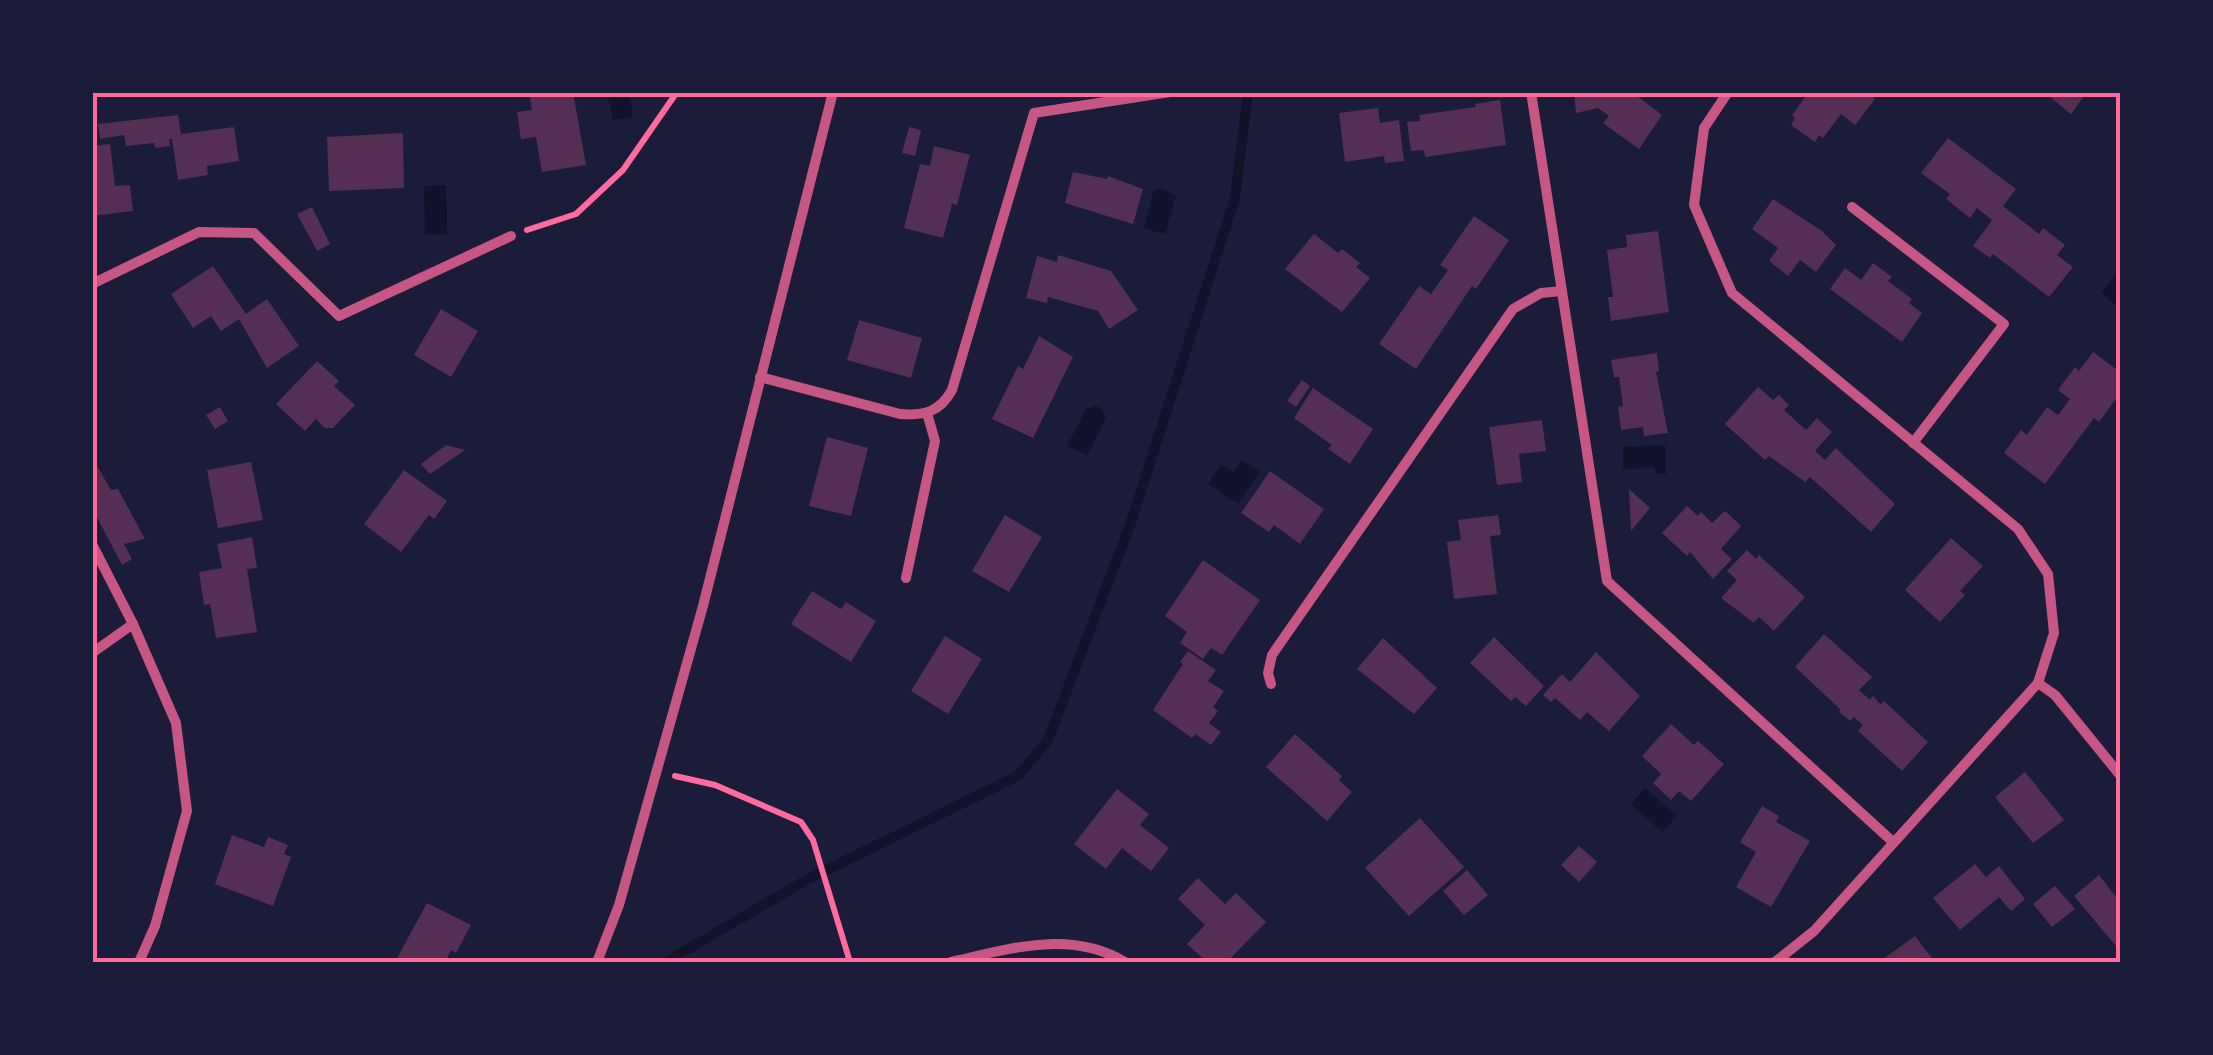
<svg xmlns="http://www.w3.org/2000/svg" width="2213" height="1055" font-family="Cabin,sans-serif">
<style>
.water{fill:#12122b}
.lines{fill:none;stroke-linecap:round;stroke-linejoin:round}
.stream{stroke:#12122b;stroke-width:10}
.building{fill:#542f53}
.path{stroke:#ff6b9d;stroke-width:6}
.minor{stroke:#c65784;stroke-width:10}
.neatline{fill:none;stroke:#ff6b9d;stroke-width:4}
</style>
<rect width="100%" height="100%" fill="#1b1b3a"/>
<g class="water">
<path d="M607,93h22l4,23 -20,4z"/>
<path d="M446,185l1,49 -22,1 -1,-49z"/>
<path d="M1163,188l13,8 -11,38 -21,-6 10,-38z"/>
<path d="M2120,268v36l-2,3 -17,-14z"/>
<path d="M1095,406l6,2 5,10 -19,38 -20,-10 19,-37z"/>
<path d="M1665,445l1,29h-9l-3,-6 -31,1v-22z"/>
<path d="M1242,460l18,12 -22,32 -30,-20 13,-20 12,8z"/>
<path d="M1645,788l32,28 -15,16 -31,-28z"/>
</g>
<g class="lines">
<path class="stream" d="M666,962l142,-83 210,-103 30,-36 82,-215 105,-327 13,-106"/>
</g>
<g class="building">
<path d="M529,92h44l13,73 -44,7 -6,-35 -15,2 -4,-27 15,-2z"/>
<path d="M1574,92h58l30,23 -23,34 -36,-26 6,-7 -11,-8 -22,5z"/>
<path d="M1809,92h57l9,7 -20,26 -14,-11 -18,24 -4,-3 -4,7 -24,-17 4,-7 -3,-3z"/>
<path d="M2044,92h43l-16,22z"/>
<path d="M1500,100l6,45 -81,12 -1,-7 -13,1 -4,-29 13,-1 -1,-6 57,-8 -1,-3z"/>
<path d="M1378,108l2,15 19,-3 5,41 -19,2 -1,-7 -39,6 -6,-49z"/>
<path d="M178,115l3,19 53,-7 5,34 -32,5 1,9 -30,5 -6,-41h-3l1,7 -15,2 -1,-5 -28,3 -2,-11 -24,4 -2,-15z"/>
<path d="M909,127l12,3 -6,26 -13,-3z"/>
<path d="M403,133l1,55 -75,3 -2,-54z"/>
<path d="M1948,138l68,51 -13,17 36,28 4,-6 22,17 -8,10 16,12 -24,30 -56,-43 -3,4 -17,-12 19,-26 -15,-12 -7,10 -24,-19 4,-5 -29,-21z"/>
<path d="M110,144l5,42 15,-1 3,26 -41,5v-70z"/>
<path d="M934,146l36,9 -13,50 -5,-1 -9,34 -39,-10 16,-64 10,2z"/>
<path d="M1073,172l34,7 1,-3 35,13 -10,35 -68,-21z"/>
<path d="M1773,199l49,32 14,14 -20,27 -16,-12 -12,16 -19,-15 9,-13 -26,-19z"/>
<path d="M312,207l18,37 -13,7 -20,-37z"/>
<path d="M1474,216l35,24 -33,49 -4,-3 -56,83 -37,-25 40,-58 12,8 17,-24 -8,-5z"/>
<path d="M1658,231l11,81 -58,9 -3,-24h5l-6,-47 20,-3 -1,-12z"/>
<path d="M1314,234l24,19 4,-4 18,14 -4,4 14,11 -28,34 -57,-43z"/>
<path d="M1058,255l53,16 27,39 -29,19 -11,-18 -50,-14 -1,6 -21,-5 11,-42 20,6z"/>
<path d="M1873,263l19,14 -4,4 24,18 -3,4 13,10 -20,29 -72,-53 15,-21 16,12z"/>
<path d="M213,266l33,48 21,-15 32,47 -32,22 -28,-49 -18,12 -10,-15 -18,12 -22,-34z"/>
<path d="M441,309l37,22 -27,46 -37,-22z"/>
<path d="M859,320l63,18 -11,40 -64,-18z"/>
<path d="M1039,336l34,21 -40,81 -41,-19 26,-53 5,3z"/>
<path d="M2093,352l27,20v21l-21,29 -5,-4 -49,66 -41,-31 17,-23 6,5 20,-28 11,8 12,-16 -12,-9 17,-23 4,4z"/>
<path d="M1657,353l2,18 -3,1 12,61 -24,3 -1,-9 -22,3 -3,-23 5,-1 -4,-29h-5l-3,-17z"/>
<path d="M317,361l22,20 -5,5 21,19 -22,23h-8l-9,-9 -11,12 -29,-27z"/>
<path d="M1302,380l8,6 -14,21 -9,-6z"/>
<path d="M1758,387l15,13 6,-5 10,10 -5,5 22,20 11,-12 15,14 -17,19 10,9 11,-12 59,56 -24,28 -61,-55 -5,5 -36,-26 -4,4 -40,-36z"/>
<path d="M1313,388l60,41 -23,35 -22,-15 4,-4 -38,-27z"/>
<path d="M220,407l8,14 -13,8 -9,-14z"/>
<path d="M1542,420l4,31 -27,3 3,28 -25,3 -8,-58z"/>
<path d="M827,437l41,11 -17,68 -42,-10z"/>
<path d="M446,445l19,5 -35,24 -9,-10z"/>
<path d="M92,457l19,33 7,-1 27,50 -21,5 8,15 -10,6 -30,-57z"/>
<path d="M251,462l12,58 -45,8 -11,-58z"/>
<path d="M404,470l43,31 -13,18 -5,-4 -28,37 -37,-28z"/>
<path d="M1270,471l54,38 -24,35 -26,-19 -5,7 -28,-19z"/>
<path d="M1629,489l21,19 -19,23z"/>
<path d="M1687,506l11,10 3,-4 11,11 13,-12 16,15 -20,23 11,10 -19,20 -23,-27 -3,4 -25,-23z"/>
<path d="M1005,515l37,22 -33,55 -37,-21z"/>
<path d="M1498,515l3,20 -11,1 7,58 -43,5 -7,-57 14,-2 -3,-20z"/>
<path d="M252,537l5,31 -10,1 10,63 -41,6 -6,-34 -6,1 -5,-33 23,-4 -5,-24z"/>
<path d="M1951,538l32,28 -23,25 5,4 -25,27 -35,-32z"/>
<path d="M1747,550l9,9 3,-4 46,42 -31,34 -15,-14 -5,6 -33,-25 16,-18 -10,-9z"/>
<path d="M1203,560l57,40 -38,55 -11,-7 -8,11 -23,-16 7,-11 -22,-16z"/>
<path d="M812,591l29,18 5,-7 30,19 -25,41 -60,-38z"/>
<path d="M1824,634l48,43 -13,13 11,10 3,-4 8,9 3,-4 44,41 -26,29 -44,-40 5,-6 -9,-8 -4,4 -11,-9 2,-2 -46,-43z"/>
<path d="M945,636l37,23 -34,55 -37,-23z"/>
<path d="M1494,637l50,49 -18,20 -11,-9 -4,4 -41,-38z"/>
<path d="M1383,638l54,50 -23,26 -57,-45z"/>
<path d="M1188,651l28,19 -8,11 16,10 -11,16 5,4 -9,12 12,9 -10,13 -16,-11 -3,4 -39,-28 30,-46 -3,-2z"/>
<path d="M1596,652l44,44 -31,35 -22,-19 -7,8 -25,-22 -4,4 -8,-7 19,-21 8,8z"/>
<path d="M1671,724l23,21 4,-4 26,23 -33,37 -12,-10 -8,9 -18,-17 8,-9 -19,-18z"/>
<path d="M1295,734l47,42 -3,4 13,12 -25,29 -61,-54z"/>
<path d="M2025,772l39,48 -31,23 -38,-46z"/>
<path d="M1117,789l32,25 -9,11 29,23 -18,23 -29,-23 -16,21 -32,-25z"/>
<path d="M1762,806l17,10 -3,6 34,19 -39,66 -35,-20 20,-35 -16,-10z"/>
<path d="M1420,818l44,49 -55,49 -44,-48z"/>
<path d="M232,835l32,12 4,-10 20,8 -4,9 7,3 -18,49 -58,-22z"/>
<path d="M1579,846l18,16 -18,20 -18,-17z"/>
<path d="M1975,864l11,13 13,-11 26,33 -14,12 -12,-14 -39,33 -27,-32z"/>
<path d="M1467,870l21,25 -24,20 -21,-24z"/>
<path d="M2099,875l21,27v40l-4,4 -42,-50z"/>
<path d="M1198,878l27,26 11,-11 30,29 -39,40h-20l-20,-18 18,-19 -27,-26z"/>
<path d="M2055,886l20,23 -23,18 -19,-23z"/>
<path d="M427,903l44,22 -15,28 -5,-3 -6,12h-50z"/>
<path d="M1915,936l20,26h-56z"/>
</g>
<g class="lines">
<g class="path">
<path d="M527,230l49,-16 47,-44 54,-78"/>
<path d="M675,776l40,9 86,37 12,18 37,122"/>
</g>
<g class="minor">
<path d="M1531,92l76,489 286,261"/>
<path d="M1728,92l-24,36 -10,77 38,88 286,236 30,45 6,59 -16,50 -224,248 -39,31"/>
<path d="M1852,207l152,117 -91,119"/>
<path d="M92,284l107,-52 55,1 85,83 172,-80"/>
<path d="M760,377l140,37c24,2 40,-2 52,-24l82,-277 136,-21"/>
<path d="M92,544l41,80 43,99 11,88 -32,115 -16,36"/>
<path d="M906,578l29,-137 -8,-28"/>
<path d="M92,653l41,-29"/>
<path d="M2038,683l17,12 65,80"/>
<path d="M1271,684l-3,-11 4,-18 241,-346 28,-16 21,-2"/>
<path d="M597,962l22,-57 84,-299 130,-514"/>
<path d="M951,962c58,-13 119,-33 174,0"/>
</g>
</g>
<rect width="2213" height="1055" fill="none" stroke="#1b1b3a" stroke-width="190"/>
<rect x="95" y="95" width="2023" height="865" class="neatline"/>
</svg>
